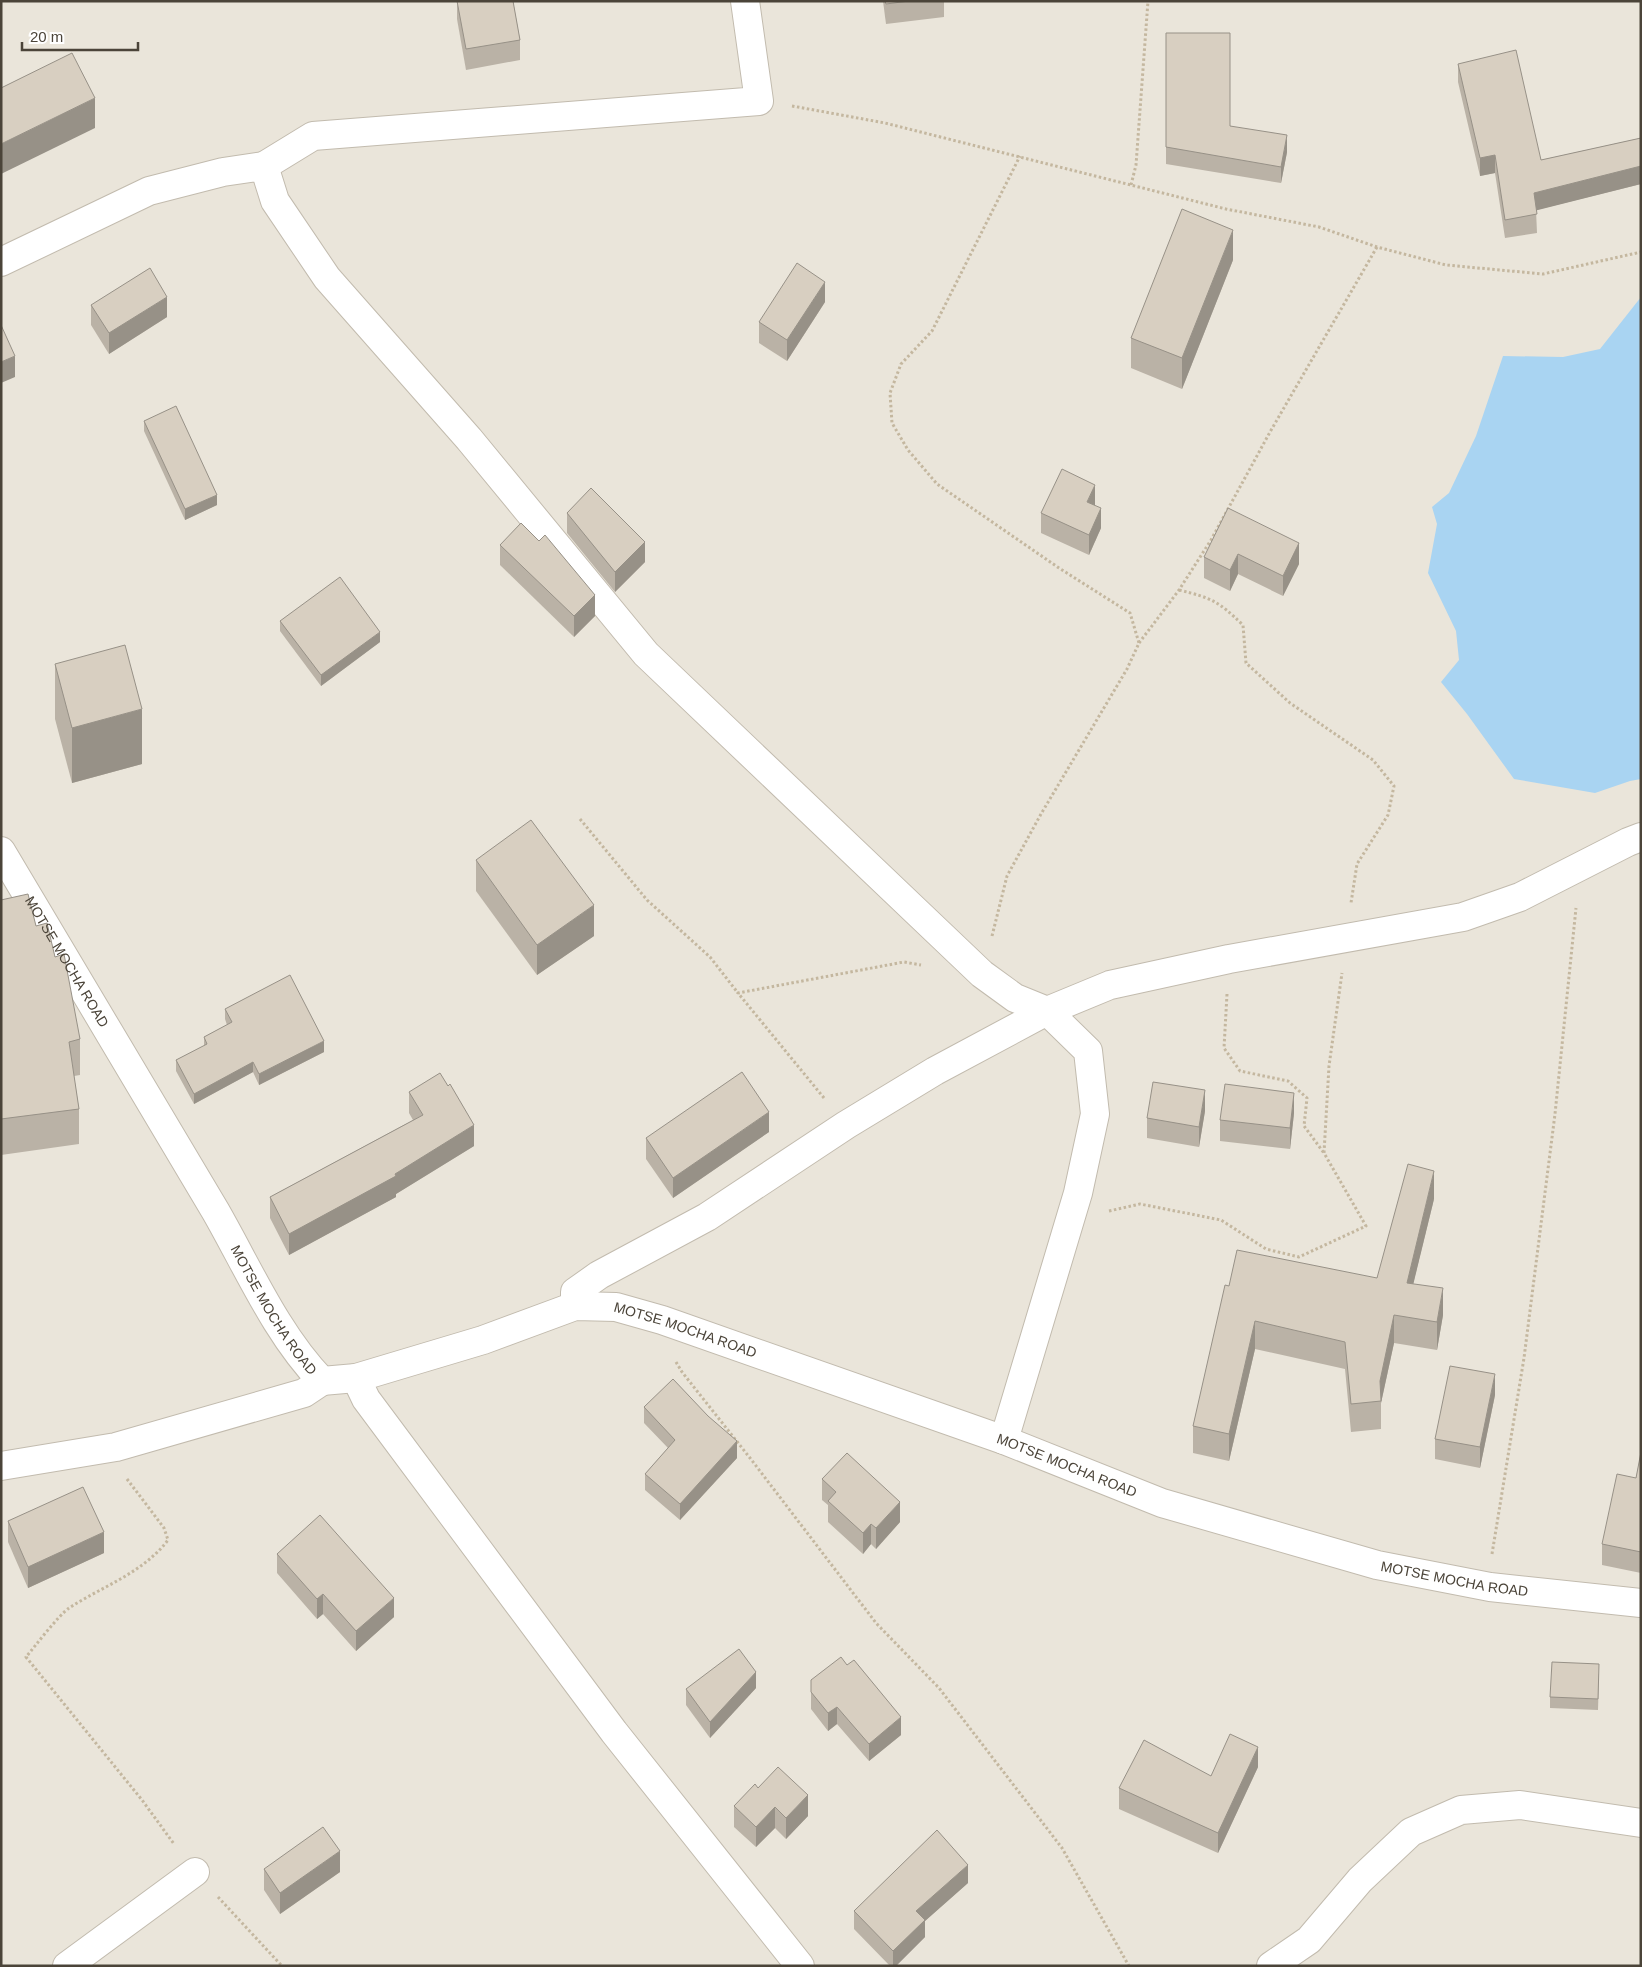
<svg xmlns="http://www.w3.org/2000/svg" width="1642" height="1967" font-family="Helvetica,sans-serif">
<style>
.residential{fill:#eae5da}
.water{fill:#a9d4f2}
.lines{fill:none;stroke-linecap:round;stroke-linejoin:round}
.minor-casing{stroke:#c2bbae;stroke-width:30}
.path{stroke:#c4b79f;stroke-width:3;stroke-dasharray:2.5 2.5;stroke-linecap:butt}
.minor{stroke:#fff;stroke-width:28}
.wall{fill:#bab2a6}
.shaded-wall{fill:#979187}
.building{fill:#d8cfc1;stroke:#979187}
.labels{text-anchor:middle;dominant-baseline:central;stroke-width:4.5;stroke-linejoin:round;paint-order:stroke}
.street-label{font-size:14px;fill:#4b4439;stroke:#fff}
</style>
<rect width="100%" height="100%" fill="#f6f3ec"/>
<rect class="residential" x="1" y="1" width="1640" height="1965"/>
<path class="water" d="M1641,297v482l-11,2 -35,12 -81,-14 -47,-65 -26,-32 18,-22 -3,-29 -28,-58 9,-49 -5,-17 17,-14 27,-57 27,-80 60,1 37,-8z"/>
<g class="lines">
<defs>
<g id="minor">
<path d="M264,166l49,-30 446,-35 -14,-100"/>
<path d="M1,262l148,-71 74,-19 41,-6 11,35 52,77 142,161 177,215 336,320 33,24 32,13 41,40 7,63 -17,79 -74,247"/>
<path id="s1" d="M1,851c72,120 143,241 215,361 32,56 61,123 106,169l34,-3 127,-38 92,-34 41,1 46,13 342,120 158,63 215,62 113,22 151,16"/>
<path d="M575,1306v-14l24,-17 108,-58 139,-92 89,-54 112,-60 63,-26 119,-26 234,-42 57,-20 108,-55 13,-5"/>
<path d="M356,1378l10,21 248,333 186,234"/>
<path d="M1,1466l115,-19 188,-54 18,-12"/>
<path d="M67,1966l128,-94"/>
<path d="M1271,1966l38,-26 51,-60 51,-48 50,-22 59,-5 121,18"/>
</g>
</defs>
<use href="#minor" class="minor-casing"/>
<g class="path">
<path d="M792,106l93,17 341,86 93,18 58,20 69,18 97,9 98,-22"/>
<path d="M1131,185l5,-20 12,-164"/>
<path d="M1179,590c33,8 39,11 64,35l3,38 44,40 83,57 21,26 -6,29 -31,49 -6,39"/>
<path d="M1139,643l40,-53 32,-50 59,-108 107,-185"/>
<path d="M580,819l67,81 63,57 28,36"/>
<path d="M992,936l15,-60 34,-62 86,-145 12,-26 -9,-30 -71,-45 -122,-84 -29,-34 -16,-27 -2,-30 11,-29 31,-33 88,-175"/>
<path d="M1227,994l-3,54 16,23 48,10 19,17 -3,28 20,27"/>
<path d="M824,1098l-86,-105 166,-31 17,3"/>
<path d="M1109,1211l31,-7 81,16 45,29 33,8 67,-31 -42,-73 5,-87 13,-93"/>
<path d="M676,1362l6,10 68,86 126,165 63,65 123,160 67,118"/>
<path d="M127,1479l37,49 4,12c-25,33 -65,46 -99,68 -11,8 -33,37 -43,49l116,143 32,44"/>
<path d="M1492,1554l32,-196 31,-244 21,-206"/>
<path d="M218,1897l64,69"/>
</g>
<use href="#minor" class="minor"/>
</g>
<g class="wall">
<path d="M457,1h56l7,39v20l-54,10 -9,-51z"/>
<path d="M883,1h61v16l-58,7z"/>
<path d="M1166,33l64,93 57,26 -6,31 -115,-19z"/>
<path d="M1458,64l83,96 100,-22v46l-105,26 1,23 -32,5 -10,-65 -15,3 -22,-94z"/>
<path d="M1233,260l-51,129 -51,-21v-30z"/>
<path d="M825,302l-38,59 -28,-18v-21z"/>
<path d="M91,305l76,12 -58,37 -18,-29z"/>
<path d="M144,421l73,84 -32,15 -41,-89z"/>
<path d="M1095,505l6,23 -12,27 -48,-22v-20z"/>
<path d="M567,513l78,49 -30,30 -48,-59z"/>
<path d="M1299,543v21l-16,32 -45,-22 -8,17 -26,-13v-21z"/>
<path d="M500,545l95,71 -21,21 -74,-72z"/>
<path d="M280,621l100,21 -59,44 -41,-55z"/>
<path d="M55,664l87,100 -70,19 -17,-64z"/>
<path d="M476,860l118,76 -57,39 -61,-84z"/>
<path d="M1,900l35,26 19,31 25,82v36l-6,1 5,33v35l-78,11z"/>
<path d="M225,1009l99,43 -65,33 -6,-13 -59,32 -18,-33v-11l28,-14v-9l23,-12 -2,-6z"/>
<path d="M409,1092l65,54 -78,48v3l-107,58 -19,-37v-21l143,-77 -4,-7z"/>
<path d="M1205,1111l-6,36 -52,-9v-20z"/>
<path d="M1294,1113l-4,36 -70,-8v-21z"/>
<path d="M769,1132l-96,66 -27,-39v-21z"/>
<path d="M1434,1199l-21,85 30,31 -6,35 -43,-7 -13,60v26l-30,3 -6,-63 -90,-20 -26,112 -36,-8v-27l36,-140 148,-8z"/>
<path d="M1495,1395l-15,73 -45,-9v-20z"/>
<path d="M644,1407l64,9 29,42 -57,62 -35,-30v-16l23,-26 -24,-25z"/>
<path d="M1641,1452v121l-39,-8v-21l34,-66z"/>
<path d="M822,1479l78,43 -24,27 -5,-5 -8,10 -35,-32v-17l-6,-5z"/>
<path d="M8,1521l96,32 -76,35 -20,-46z"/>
<path d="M277,1554l117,63 -38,34 -33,-37 -6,5 -40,-46z"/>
<path d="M1599,1674l-1,36 -48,-2v-11z"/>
<path d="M811,1680l90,55 -32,26 -32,-37 -9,7 -17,-22z"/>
<path d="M756,1688l-46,50 -24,-33v-16z"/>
<path d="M1258,1767l-40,86 -99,-44v-21l92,-12z"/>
<path d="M758,1788l50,28 -22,23 -11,-11 -19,19 -22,-20v-21z"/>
<path d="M264,1869l76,3 -60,42 -16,-24z"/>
<path d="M968,1883l-43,38v16l-29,29h-6l-36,-37v-18z"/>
</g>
<g class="shaded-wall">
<path d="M95,98v30l-94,46v-30z"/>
<path d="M1287,135v17l-6,31v-16z"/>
<path d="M1495,155v18l-15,3v-18z"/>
<path d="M1641,166v18l-107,27v-18z"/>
<path d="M1233,230v30l-51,129v-31z"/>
<path d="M825,282v20l-38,59v-21z"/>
<path d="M167,297v20l-58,37v-21z"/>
<path d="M15,356v21l-14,6v-21z"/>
<path d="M1095,485v21l-8,-4z"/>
<path d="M217,495v10l-32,15v-11z"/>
<path d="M1101,508v20l-12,27v-20z"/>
<path d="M645,542v20l-30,30v-20z"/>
<path d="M1299,543v21l-16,32v-20z"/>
<path d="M1238,554v20l-8,17v-21z"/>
<path d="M595,595v21l-21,21v-21z"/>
<path d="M380,632v10l-59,44v-11z"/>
<path d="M142,709v55l-70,19v-55z"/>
<path d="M594,905v31l-57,39v-30z"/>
<path d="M324,1041v11l-65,33v-11z"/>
<path d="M253,1062v10l-59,32v-10z"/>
<path d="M1205,1090v21l-6,36v-20z"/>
<path d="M1294,1093v20l-4,36v-21z"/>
<path d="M769,1112v20l-96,66v-20z"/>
<path d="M474,1125v21l-78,48v3l-107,58v-21l106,-60z"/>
<path d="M1434,1171v28l-27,111v-27z"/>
<path d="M1443,1288v27l-6,35v-28z"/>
<path d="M1394,1315v28l-13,60 -1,-22z"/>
<path d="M1255,1321v28l-26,112v-27z"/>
<path d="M1495,1374v21l-15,73v-21z"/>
<path d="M737,1441v17l-57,62v-16z"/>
<path d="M900,1502v20l-24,27v-21z"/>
<path d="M871,1524v20l-8,10v-21z"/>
<path d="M104,1532v21l-76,35v-21z"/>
<path d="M323,1594v20l-6,5v-20z"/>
<path d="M394,1598v19l-38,34v-20z"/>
<path d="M756,1672v16l-46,50v-16z"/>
<path d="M837,1707v17l-9,7v-18z"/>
<path d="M901,1717v18l-32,26v-17z"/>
<path d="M1258,1747v20l-40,86v-20z"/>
<path d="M808,1795v21l-22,23v-21z"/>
<path d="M775,1807v21l-19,19v-20z"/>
<path d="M340,1851v21l-60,42v-21z"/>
<path d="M968,1865v18l-43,38v16l-29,29h-3v-15l23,-40z"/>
</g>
<g class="building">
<path d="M457,1h56l7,39 -54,9z"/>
<path d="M885,1h24l-23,3z"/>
<path d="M1166,33h64v93l57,9 -6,32 -115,-20z"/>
<path d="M1516,50l25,110 100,-22v28l-107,27 3,21 -32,6 -10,-65 -15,3 -22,-94z"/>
<path d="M72,53l23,45 -94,46v-56z"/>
<path d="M1182,209l51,21 -51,128 -51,-20z"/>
<path d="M797,263l28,19 -38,58 -28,-18z"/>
<path d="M150,268l17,29 -58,36 -18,-28z"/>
<path d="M1,325l14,31 -14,6z"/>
<path d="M176,406l41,89 -32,14 -41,-88z"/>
<path d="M1062,469l33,16 -8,17 14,6 -12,27 -48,-22z"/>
<path d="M591,488l54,54 -30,30 -48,-59z"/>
<path d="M1228,508l71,35 -16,33 -45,-22 -8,16 -26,-13z"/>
<path d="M521,523l18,18 6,-6 50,60 -21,21 -74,-71z"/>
<path d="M340,577l40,55 -59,43 -41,-54z"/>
<path d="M125,645l17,64 -70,19 -17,-64z"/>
<path d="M531,820l63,85 -57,40 -61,-85z"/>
<path d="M28,894l8,32 11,-3 8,34 9,-3 16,85 -11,3 10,67 -78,10v-219z"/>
<path d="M290,975l34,66 -65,33 -6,-12 -59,32 -18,-34 31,-16 -3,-7 28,-15 -7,-13z"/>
<path d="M742,1072l27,40 -96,66 -27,-40z"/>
<path d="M440,1073l8,13 2,-2 24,41 -79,49 1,2 -107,58 -19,-37 153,-82 -14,-23z"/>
<path d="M1153,1082l52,8 -6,37 -52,-9z"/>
<path d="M1225,1084l69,9 -4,35 -70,-8z"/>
<path d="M1408,1164l26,7 -27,112 36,5 -6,34 -43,-7 -14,66 1,20 -30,3 -6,-62 -90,-21 -26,113 -36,-8 32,-141 4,1 8,-36 140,28z"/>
<path d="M1450,1366l45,8 -15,73 -45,-8z"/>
<path d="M673,1379l35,37 29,25 -57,63 -35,-30 30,-34 -31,-33z"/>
<path d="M1641,1452v100l-39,-8 15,-70 19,4z"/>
<path d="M847,1453l53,49 -24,26 -5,-4 -8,9 -35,-32 8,-9 -14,-13z"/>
<path d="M83,1487l21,45 -76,35 -20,-46z"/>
<path d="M320,1515l74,83 -38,33 -33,-37 -6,5 -40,-45z"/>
<path d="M739,1649l17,23 -46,50 -24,-33z"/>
<path d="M841,1657l6,8 7,-5 47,57 -32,27 -32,-37 -9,6 -17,-21v-12z"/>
<path d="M1552,1662l47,2 -1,35 -48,-2z"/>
<path d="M1230,1734l28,13 -40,86 -99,-45 25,-48 67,36z"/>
<path d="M778,1767l30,28 -22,23 -11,-11 -19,20 -22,-21 21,-22 3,4z"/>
<path d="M323,1827l17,24 -60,42 -16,-24z"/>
<path d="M937,1830l31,35 -52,46 9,9 -32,31 -39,-40z"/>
</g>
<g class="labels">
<g class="street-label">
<text stroke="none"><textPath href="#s1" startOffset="129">MOTSE MOCHA ROAD</textPath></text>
<text stroke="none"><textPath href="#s1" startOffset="534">MOTSE MOCHA ROAD</textPath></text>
<text stroke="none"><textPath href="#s1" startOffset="999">MOTSE MOCHA ROAD</textPath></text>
<text stroke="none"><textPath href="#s1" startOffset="1404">MOTSE MOCHA ROAD</textPath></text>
<text stroke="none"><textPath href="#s1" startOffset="1809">MOTSE MOCHA ROAD</textPath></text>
</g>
</g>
<rect width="1642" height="1967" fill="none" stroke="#4b4439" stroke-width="5"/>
<path d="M22 42v8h116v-8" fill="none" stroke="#4b4439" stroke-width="2.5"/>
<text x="30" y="42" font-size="15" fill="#4b4439" stroke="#ffffff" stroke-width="4" paint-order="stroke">20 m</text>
</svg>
